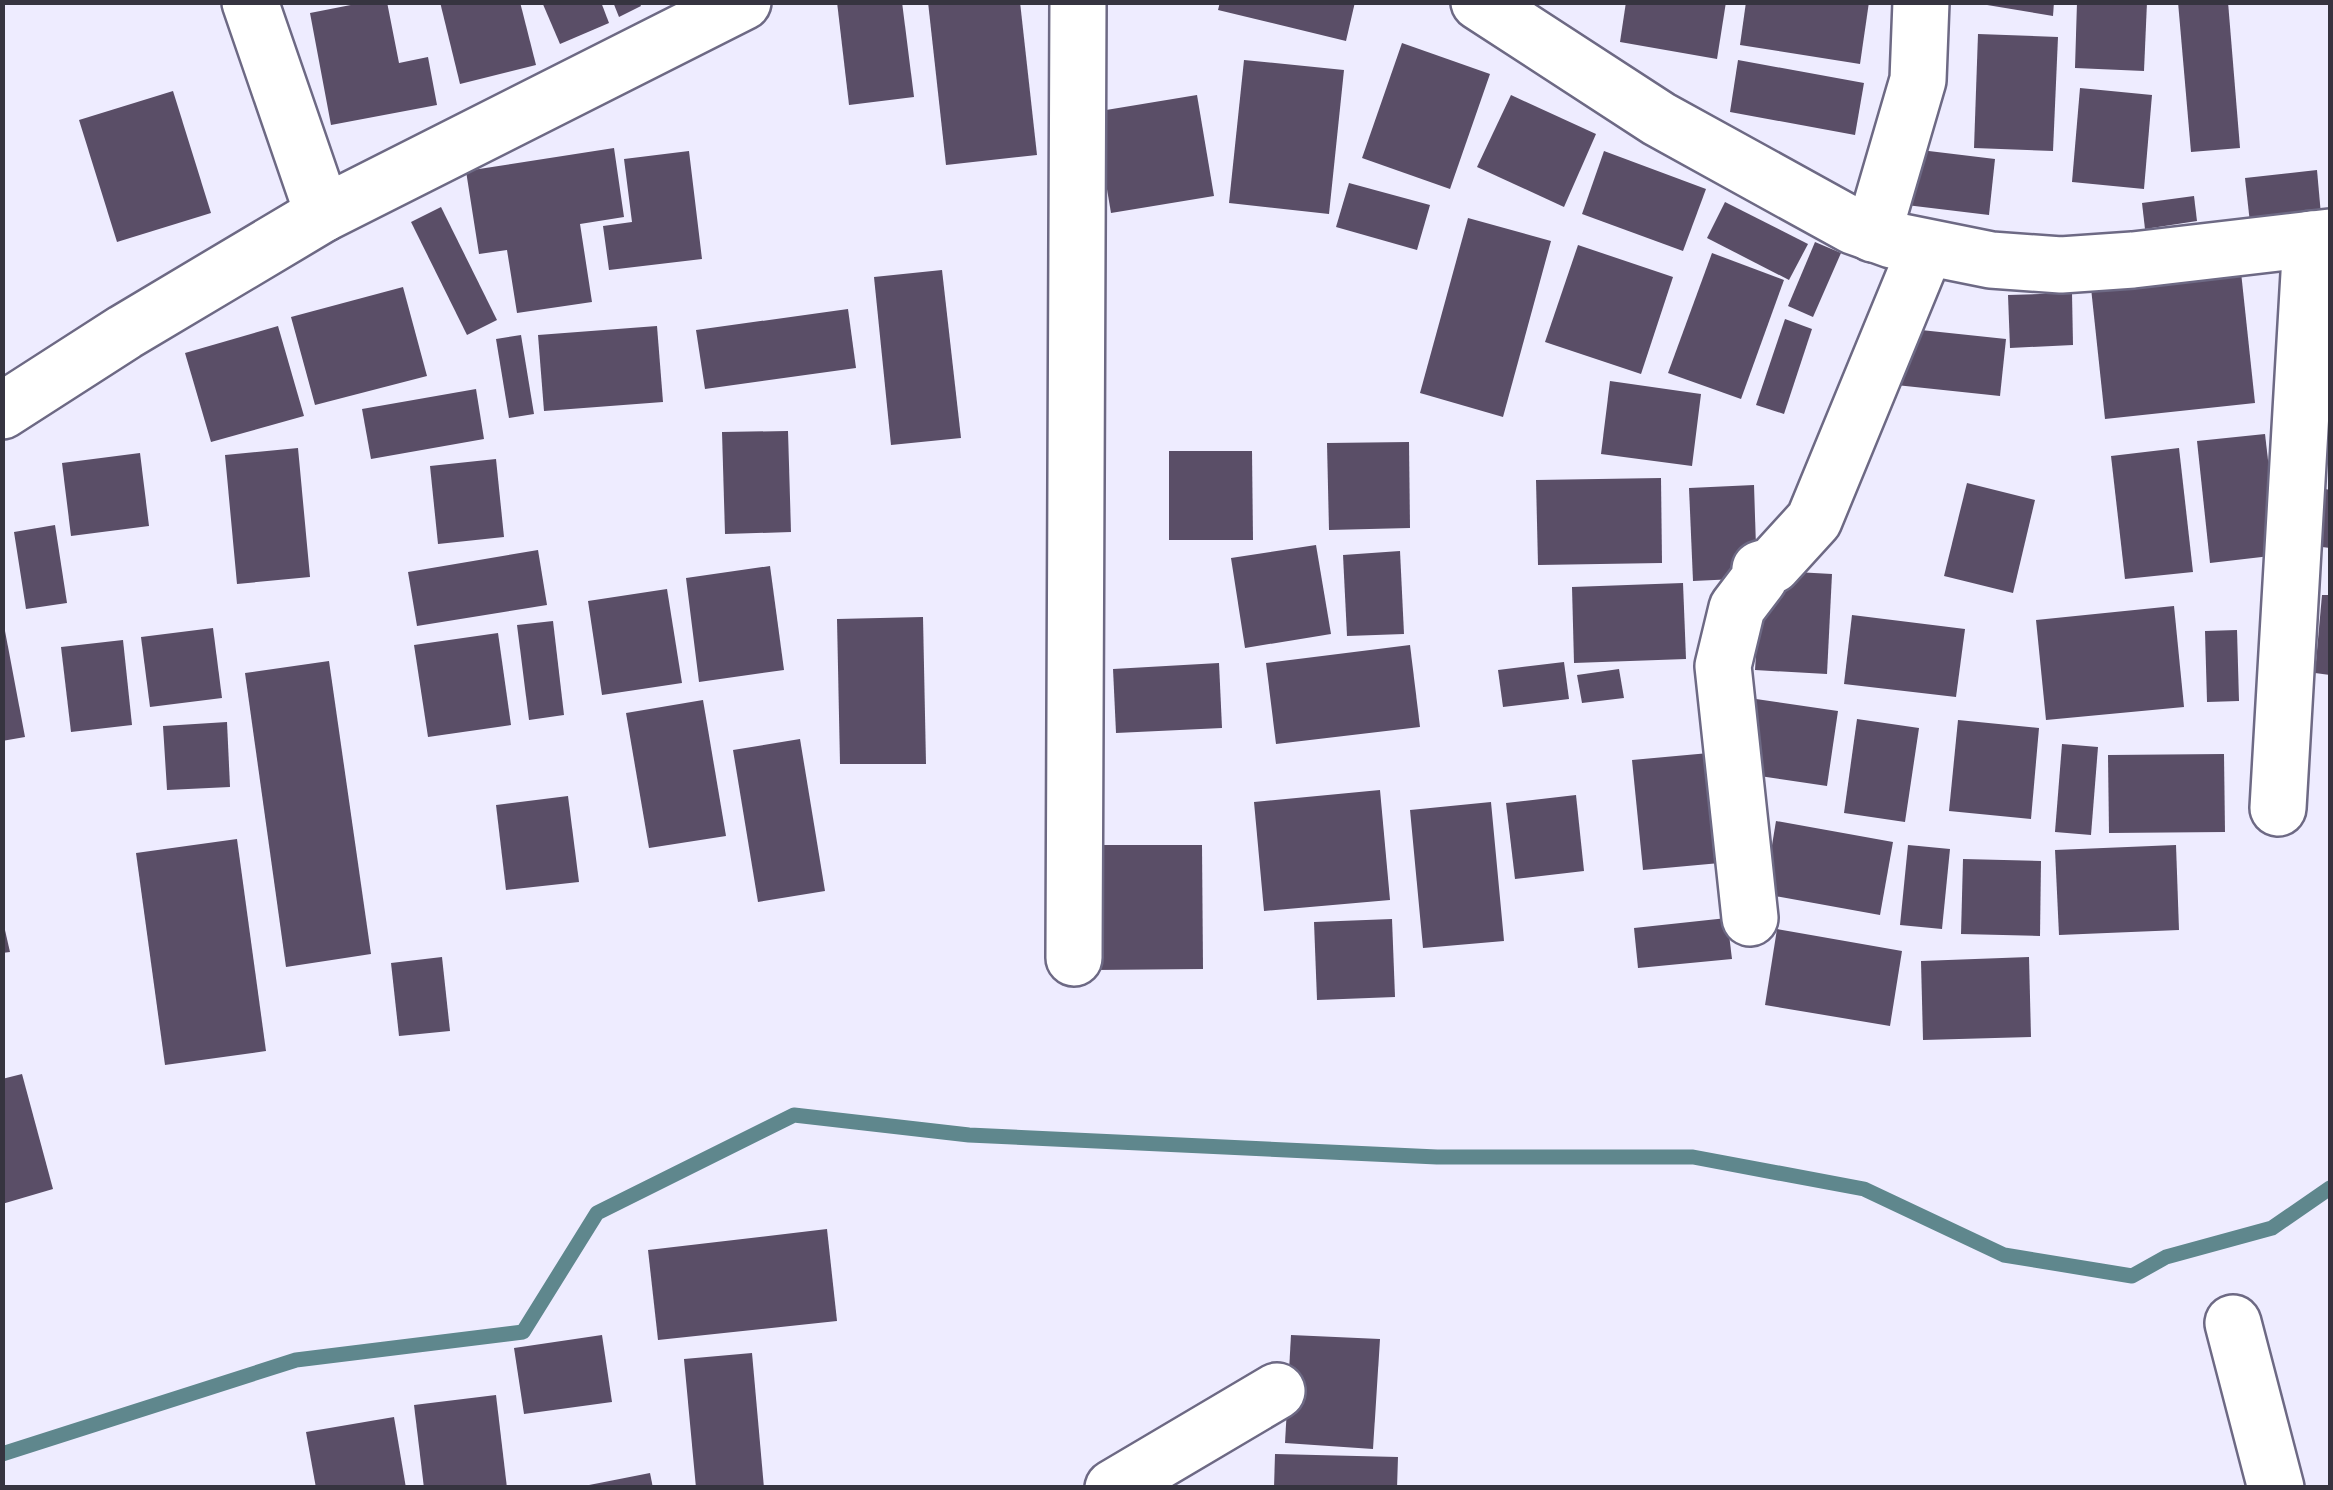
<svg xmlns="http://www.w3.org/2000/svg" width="2333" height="1490" font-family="Signika,sans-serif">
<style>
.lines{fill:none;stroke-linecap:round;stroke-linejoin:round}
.stream{stroke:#5f878d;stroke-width:15}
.building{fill:#5a4e67}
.minor-casing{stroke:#6d6984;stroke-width:60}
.minor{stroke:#fff;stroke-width:55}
</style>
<rect width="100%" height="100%" fill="#eeecff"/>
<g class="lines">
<path class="stream" d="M2,1454l294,-94 227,-28 74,-119 197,-98 175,20 468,22h256l171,32 140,66 128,21 34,-19 106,-29 58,-40"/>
</g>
<g class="building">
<path d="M366,2h21l12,61 29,-6 9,48 -106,20 -21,-112z"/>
<path d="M440,2h80l16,63 -76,19z"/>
<path d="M542,2h59l8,21 -49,21z"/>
<path d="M613,2h26l2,4 -22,11z"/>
<path d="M837,2h65l12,95 -65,8z"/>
<path d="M928,2h92l17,153 -91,10z"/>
<path d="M1220,2h135l-9,39 -128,-31z"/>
<path d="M1626,2h100l-9,57 -97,-17z"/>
<path d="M1746,2h123l-9,62 -120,-19z"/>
<path d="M1969,2h85l-1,14z"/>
<path d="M2077,2h70l-3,69 -69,-3z"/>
<path d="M2178,2h50l12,146 -49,4z"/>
<path d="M1978,34l80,3 -5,114 -79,-3z"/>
<path d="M1402,43l88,31 -40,115 -88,-31z"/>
<path d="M1244,60l100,10 -15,144 -100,-11z"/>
<path d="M1738,60l126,23 -9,52 -125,-23z"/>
<path d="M2080,88l72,7 -8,94 -72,-7z"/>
<path d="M173,91l38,122 -94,29 -38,-122z"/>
<path d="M1197,95l17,101 -103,17 -17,-101z"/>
<path d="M1511,95l85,39 -32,73 -87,-40z"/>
<path d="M614,148l10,69 -44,7 12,78 -75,11 -10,-63 -28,4 -13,-83z"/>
<path d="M1904,148l91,11 -6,56 -91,-11z"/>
<path d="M689,151l13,108 -93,11 -6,-44 29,-4 -8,-63z"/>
<path d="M1604,151l102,38 -23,62 -101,-37z"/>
<path d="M2317,170l4,45 -71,8 -5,-45z"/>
<path d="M1349,183l81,22 -13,45 -81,-23z"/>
<path d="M2194,196l3,25 -52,8 -3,-26z"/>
<path d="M1725,202l83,42 -19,36 -82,-42z"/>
<path d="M441,207l56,113 -30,15 -56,-113z"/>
<path d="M1468,218l83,23 -48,176 -83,-24z"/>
<path d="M1815,242l26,11 -28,64 -25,-11z"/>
<path d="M1578,245l95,32 -32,97 -96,-32z"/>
<path d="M1712,253l72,27 -43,119 -73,-26z"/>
<path d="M942,270l19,168 -70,7 -17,-168z"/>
<path d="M2241,272l14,131 -150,16 -14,-131z"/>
<path d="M403,287l24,89 -112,29 -24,-88z"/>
<path d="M2072,293l1,52 -63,3 -2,-53z"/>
<path d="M848,309l8,59 -151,21 -9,-59z"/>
<path d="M1785,319l27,10 -28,85 -28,-9z"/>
<path d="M278,326l26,90 -93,26 -26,-89z"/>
<path d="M657,326l6,76 -119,9 -6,-76z"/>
<path d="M1902,328l104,11 -6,57 -104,-11z"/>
<path d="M521,335l13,79 -25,4 -13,-79z"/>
<path d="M1610,381l91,13 -9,72 -91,-12z"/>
<path d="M476,389l8,50 -113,20 -9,-50z"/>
<path d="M788,431l3,101 -66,2 -3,-102z"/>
<path d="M2265,434l14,121 -69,8 -13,-122z"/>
<path d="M1409,442l1,86 -81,2 -2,-87z"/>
<path d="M298,448l12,129 -73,7 -12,-129z"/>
<path d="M2179,448l14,124 -68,7 -14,-123z"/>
<path d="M1169,451h83l1,89h-84z"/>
<path d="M140,453l9,73 -78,10 -9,-73z"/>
<path d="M496,459l8,78 -66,7 -8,-78z"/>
<path d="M1661,478l1,85 -124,2 -2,-85z"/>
<path d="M1967,483l68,17 -22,93 -69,-17z"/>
<path d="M1754,485l3,93 -64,3 -4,-93z"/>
<path d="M2321,488l9,2v58l-16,-2z"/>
<path d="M55,525l12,78 -41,6 -12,-77z"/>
<path d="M1316,545l15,89 -86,14 -14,-90z"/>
<path d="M538,550l9,55 -130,21 -9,-54z"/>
<path d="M1400,551l4,83 -57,2 -4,-81z"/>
<path d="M770,566l14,104 -85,12 -13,-104z"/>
<path d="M1761,570l71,4 -5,100 -72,-4z"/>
<path d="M1683,583l3,76 -112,4 -2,-76z"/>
<path d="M667,589l15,94 -80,12 -14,-94z"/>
<path d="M2322,595h8v80l-15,-2z"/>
<path d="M2174,606l10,101 -138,13 -10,-100z"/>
<path d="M2,615l23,122 -23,4z"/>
<path d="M1852,615l113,14 -9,68 -112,-13z"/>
<path d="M923,617l3,147h-86l-3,-145z"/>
<path d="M553,621l11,94 -35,5 -12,-95z"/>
<path d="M213,628l9,70 -72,9 -9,-70z"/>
<path d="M2237,630l2,71 -32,1 -2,-71z"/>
<path d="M498,633l13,92 -83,12 -14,-92z"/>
<path d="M123,640l9,85 -61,7 -10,-85z"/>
<path d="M1410,645l10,82 -144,17 -10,-81z"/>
<path d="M329,661l42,293 -85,13 -41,-294z"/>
<path d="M1564,662l5,37 -66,8 -5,-37z"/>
<path d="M1219,663l3,65 -106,5 -3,-64z"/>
<path d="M1619,669l5,29 -42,5 -5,-28z"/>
<path d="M1756,699l82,12 -11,75 -81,-12z"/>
<path d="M703,700l23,136 -77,12 -23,-135z"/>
<path d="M1857,719l62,9 -14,94 -61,-9z"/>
<path d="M1958,720l81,8 -8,91 -82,-8z"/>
<path d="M227,722l3,65 -63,3 -4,-64z"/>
<path d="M800,739l25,152 -67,11 -25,-152z"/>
<path d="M2062,744l36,3 -7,88 -36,-3z"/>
<path d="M1709,753l11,110 -77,7 -11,-110z"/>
<path d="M2224,754l1,78 -116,1 -1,-78z"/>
<path d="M1380,790l10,110 -126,11 -10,-109z"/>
<path d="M1576,795l8,76 -69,8 -9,-76z"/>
<path d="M568,796l11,86 -73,8 -10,-85z"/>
<path d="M1491,802l13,139 -81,7 -13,-138z"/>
<path d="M1776,821l117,21 -13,73 -116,-21z"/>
<path d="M237,839l29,212 -101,14 -29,-212z"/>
<path d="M1094,845h108l1,124 -108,1z"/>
<path d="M1908,845l42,4 -8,80 -42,-4z"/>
<path d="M2176,845l3,85 -120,5 -4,-85z"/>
<path d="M1963,859l78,2 -1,75 -79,-2z"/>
<path d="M2,917l8,35 -8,1z"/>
<path d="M1727,918l5,41 -94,9 -4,-40z"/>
<path d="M1392,919l3,78 -78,3 -3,-78z"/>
<path d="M1777,929l125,22 -12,75 -125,-21z"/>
<path d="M442,957l8,74 -51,5 -8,-73z"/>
<path d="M2029,957l2,80 -108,3 -2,-79z"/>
<path d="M22,1074l31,115 -51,15v-125z"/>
<path d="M827,1229l10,92 -179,19 -10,-90z"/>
<path d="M602,1335l10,67 -88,12 -10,-66z"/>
<path d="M1291,1335l89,4 -7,110 -88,-6z"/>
<path d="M752,1353l12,135h-68l-12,-129z"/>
<path d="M496,1395l11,93h-83l-10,-83z"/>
<path d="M394,1417l12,71h-90l-10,-56z"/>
<path d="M1275,1454l123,3 -1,31h-123z"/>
<path d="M650,1473l3,15h-69v-2z"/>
</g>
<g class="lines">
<defs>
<g id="minor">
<path d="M250,2l73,212"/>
<path d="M1479,2l180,117 194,107 39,14 99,20 70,5 72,-5 197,-23"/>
<path d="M1873,234l45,-154 3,-78"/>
<path d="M2,411l123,-79 198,-118 420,-212"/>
<path d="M2278,808l33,-569"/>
<path d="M1750,918l-27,-252 14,-58 22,-29 1,-10 13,-4 41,-45 112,-272"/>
<path d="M1074,958l4,-956"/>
<path d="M2233,1323l43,165"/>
<path d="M1113,1488l164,-97"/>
</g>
</defs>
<use href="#minor" class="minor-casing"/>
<use href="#minor" class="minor"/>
</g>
<rect width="2333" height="1490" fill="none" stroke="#363440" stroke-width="10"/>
</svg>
